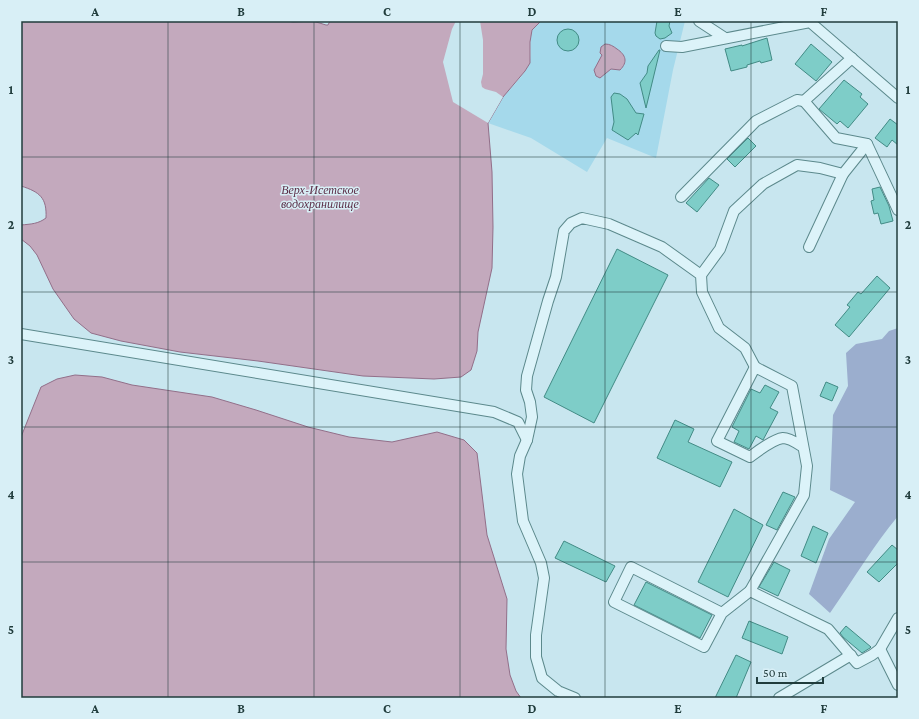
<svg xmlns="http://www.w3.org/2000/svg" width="919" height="719" font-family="'Crimson Pro',serif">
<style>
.green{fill:#9baece}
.sand{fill:#a5d9eb}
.water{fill:#c3a9bd;stroke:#926f89}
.pier{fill:#c8e6ef}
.building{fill:#7ecdc8;stroke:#428b85}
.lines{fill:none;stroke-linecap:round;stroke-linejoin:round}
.minor-casing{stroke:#5c898c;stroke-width:12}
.minor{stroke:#dcf3f9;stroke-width:10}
.grid{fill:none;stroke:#203c3c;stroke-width:1;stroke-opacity:0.55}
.labels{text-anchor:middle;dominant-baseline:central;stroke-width:3;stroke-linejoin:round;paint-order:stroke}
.water-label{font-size:12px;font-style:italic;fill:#5c2f48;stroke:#d8eff6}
.neatline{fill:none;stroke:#203c3c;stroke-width:1.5}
.grid-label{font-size:13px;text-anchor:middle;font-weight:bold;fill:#203c3c}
</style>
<rect width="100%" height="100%" fill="#c8e6ef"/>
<path class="green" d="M898,328v188c-25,30 -45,64 -68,97l-21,-19 20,-55 26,-37 -25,-12 3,-75 15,-29 -2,-33 10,-9 26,-5 7,-8z"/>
<path class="sand" d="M541,21h144l-12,49 -17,88 -49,-20 -20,34 -56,-34 -43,-15c5,-9 9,-19 16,-27 8,-10 20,-20 25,-32 5,-14 -5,-34 12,-43z"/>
<g class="water">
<path d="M21,21h266l6,1 20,-1 13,4h2l2,-4h211l-9,9 -2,12v21l-5,8 -22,26 -15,26 4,49 1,55 -1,41 -14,64 -1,19 -6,19 -10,7 -27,2 -71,-3 -105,-15 -78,-9 -59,-11 -30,-8 -17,-14 -21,-30 -16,-34 -7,-9 -9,-7v-14c10,-1 17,-1 25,-7 1,-20 -6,-26 -25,-32z"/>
<path d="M605,44c5,0 8,2 12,5 9,6 11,13 3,21l-9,-1 -11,9 -4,-2 -2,-6 8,-15 -2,-2 1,-6z"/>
<path d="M75,375l27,2 30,8 80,12 44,13 52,17 41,10 43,5 45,-10 27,8 13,13 10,82 20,64 -1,50 4,26 6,16 5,7h-500v-261l20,-50 16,-8z"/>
</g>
<path class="pier" d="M456,21h24l3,19v34l-2,8 1,5 3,2 11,3 7,5 -15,26 -35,-21 -10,-40 9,-33z"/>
<g class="building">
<path d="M657,21h13l-1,5 3,7 -7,5 -5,1 -4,-3 -1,-3z"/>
<circle cx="568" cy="40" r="11"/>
<path d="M767,38l5,22 -11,3 -1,-2 -13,4v2l-16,4 -6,-22 17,-4v1z"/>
<path d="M811,44l21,18 -16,19 -21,-17z"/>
<path d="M659,50h1l-14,58 -6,-25 7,-10 1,-7z"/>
<path d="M844,80l18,14 -2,3 8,7 -20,24 -8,-7 -3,3 -18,-15z"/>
<path d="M614,93l6,1 7,5 9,14 8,1 -6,21 -2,-2 -8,7 -16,-10 2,-8 -3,-25z"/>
<path d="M890,119l8,6v20l-6,-5 -5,7 -12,-9z"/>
<path d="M748,138l8,8 -21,21 -8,-8z"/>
<path d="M709,178l10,7 -22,27 -11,-9z"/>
<path d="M880,187l9,19 4,15 -12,3 -3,-11 -4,1 -3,-13 3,-1 -2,-11z"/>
<path d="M617,249l51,26 -74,148 -50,-26z"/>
<path d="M877,276l13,12 -41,49 -14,-12 15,-18 -3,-2 11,-13 3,2z"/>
<path d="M826,382l12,5 -6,14 -12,-5z"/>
<path d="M765,385l14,7 -9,16 8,4 -15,28 -7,-4 -7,13 -15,-7 5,-11 -7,-4 19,-38 9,4z"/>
<path d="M675,420l19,9 -6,13 44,20 -12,25 -63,-29z"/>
<path d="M783,492l12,5 -18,33 -11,-5z"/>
<path d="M734,509l29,16 -35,72 -30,-15z"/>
<path d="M813,526l15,7 -12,30 -15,-7z"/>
<path d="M564,541l51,25 -9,16 -51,-24z"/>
<path d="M892,545l6,5v13l-19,19 -12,-10z"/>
<path d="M774,562l16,8 -12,26 -19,-9z"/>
<path d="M646,582l66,33 -12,23 -66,-33z"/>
<path d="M749,621l39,16 -6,17 -40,-16z"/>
<path d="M846,626l25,21 -1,1 -8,5 -19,-16 -3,-4z"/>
<path d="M736,655l15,7 -15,36h-21z"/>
</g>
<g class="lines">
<defs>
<g id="minor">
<path d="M699,21l26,17"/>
<path d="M666,46l16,1 128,-25 88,76"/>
<path d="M852,58l-48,43 32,37 31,6 31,66"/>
<path d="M681,197l75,-76 41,-21 7,1"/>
<path d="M809,247l34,-73"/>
<path d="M701,275l19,-26 14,-38 29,-27 34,-19 23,3 23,6 24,-30"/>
<path d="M21,334l473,78 24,10 9,18"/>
<path d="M750,591l54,-96 3,-29 -15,-80 -37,-19 -38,74 33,16c8,-6 23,-18 33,-19 7,0 15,6 20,9"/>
<path d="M722,613l-91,-46 -17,35 90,45 18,-34 28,-22 78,38 29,34 15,-8 8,-6 18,-31"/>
<path d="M880,649l18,36"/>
<path d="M575,698l-17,-7 -16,-13 -6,-21v-22l8,-57 -3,-15 -18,-42 -6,-47 3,-18 7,-16 5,-23 -2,-15 -4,-12 1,-14 21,-75 8,-24 8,-46 7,-8 11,-5 27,6 53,23 39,28 1,17 17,36 26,20 10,19"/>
<path d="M779,698l72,-43"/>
</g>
</defs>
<use href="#minor" class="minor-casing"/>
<use href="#minor" class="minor"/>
</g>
<path class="grid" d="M168,21v677M314,21v677M460,21v677M605,21v677M751,21v677M21,157h877M21,292h877M21,427h877M21,562h877"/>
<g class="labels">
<g class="water-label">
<text x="320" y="190">Верх-Исетское<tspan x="320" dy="14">водохранилище</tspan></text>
</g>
</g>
<rect width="919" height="719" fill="none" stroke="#d8eff6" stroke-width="44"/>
<path d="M757 677v6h66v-6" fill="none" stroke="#203c3c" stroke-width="2"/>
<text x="763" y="677" font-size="12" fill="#203c3c" stroke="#d8eff6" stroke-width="3" paint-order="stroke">50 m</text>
<rect x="22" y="22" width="875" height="675" class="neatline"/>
<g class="grid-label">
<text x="95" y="16">A</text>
<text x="241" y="16">B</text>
<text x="387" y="16">C</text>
<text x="532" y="16">D</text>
<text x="678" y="16">E</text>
<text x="824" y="16">F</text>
<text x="11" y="94">1</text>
<text x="908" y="94">1</text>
<text x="11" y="229">2</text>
<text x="908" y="229">2</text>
<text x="11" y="364">3</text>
<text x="908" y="364">3</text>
<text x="11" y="499">4</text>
<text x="908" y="499">4</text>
<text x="11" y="634">5</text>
<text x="908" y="634">5</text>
<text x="95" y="713">A</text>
<text x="241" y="713">B</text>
<text x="387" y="713">C</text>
<text x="532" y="713">D</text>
<text x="678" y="713">E</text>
<text x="824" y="713">F</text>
</g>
</svg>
